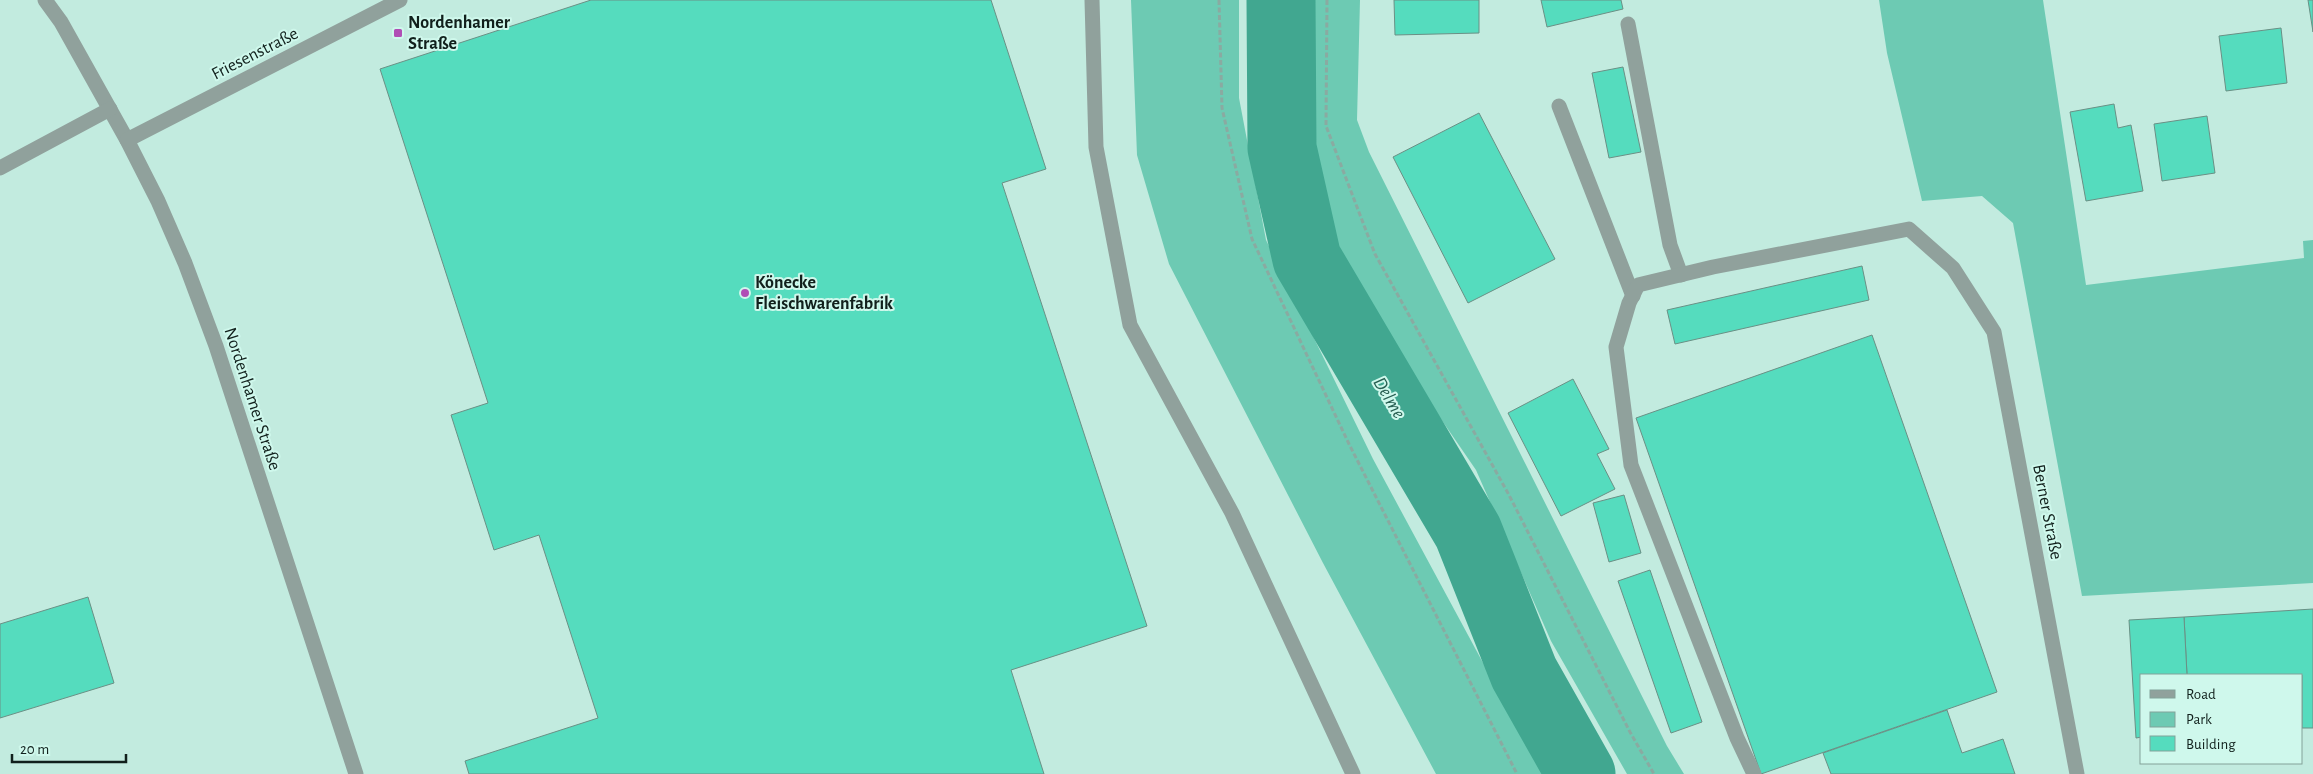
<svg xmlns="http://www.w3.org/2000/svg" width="2313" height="774" font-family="'Alegreya Sans',sans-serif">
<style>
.green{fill:#6dcab3}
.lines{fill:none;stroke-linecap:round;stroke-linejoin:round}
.river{stroke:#41a790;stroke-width:69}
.building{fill:#55dcbe;stroke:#6a9085}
.path{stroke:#8aaaa1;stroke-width:3;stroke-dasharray:5 2.5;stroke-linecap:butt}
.minor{stroke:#90a19c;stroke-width:15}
.poi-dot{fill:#b04eb5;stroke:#cff8ec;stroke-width:2}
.labels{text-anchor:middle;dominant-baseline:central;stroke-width:4;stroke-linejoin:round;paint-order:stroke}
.poi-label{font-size:18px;font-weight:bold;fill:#11201c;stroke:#cff8ec;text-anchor:start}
.street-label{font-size:18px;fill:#11201c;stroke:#cff8ec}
.water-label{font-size:19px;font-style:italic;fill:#275e51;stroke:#cff8ec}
</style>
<rect width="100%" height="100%" fill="#c2ebdf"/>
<g class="green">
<path d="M1131,0h108v98l27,142 107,219 170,315h-107l-113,-211 -154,-299 -32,-109z"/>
<path d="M1307,0h53l-3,120 12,32 298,594 17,28h-57l-76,-133 -75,-171 -143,-208 -28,-124z"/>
<path d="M1879,0h164l43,285 218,-27 -1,-17 10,-1v343l-231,13 -69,-373 -31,-27 -60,5 -35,-148z"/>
</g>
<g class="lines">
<path class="river" d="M1281,0l1,148 25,111 161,273 56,141 57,101"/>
</g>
<g class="building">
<path d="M591,0h400l55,169 -44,14 145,443 -136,44 33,104h-575l-4,-13 133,-43 -59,-183 -45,15 -43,-135 37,-12 -108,-334z"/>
<path d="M1394,0h85v33l-84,2z"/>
<path d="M1541,0h80l2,9 -76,18z"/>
<path d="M2308,0h5v32z"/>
<path d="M2281,28l6,55 -61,8 -7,-55z"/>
<path d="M1623,67l18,85 -32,6 -17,-85z"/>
<path d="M2114,104l4,24 13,-3 12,66 -57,10 -16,-89z"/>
<path d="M1479,113l76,146 -87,44 -75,-146z"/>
<path d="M2207,116l8,57 -53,8 -8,-57z"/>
<path d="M1862,266l7,34 -194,44 -8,-34z"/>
<path d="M1872,335l125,357 -236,82 -125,-356z"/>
<path d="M1573,379l36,70 -12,5 18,35 -54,27 -53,-103z"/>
<path d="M1624,495l17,58 -32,9 -16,-59z"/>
<path d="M1650,570l52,152 -31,11 -53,-152z"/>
<path d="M88,597l26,86 -114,35v-94z"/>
<path d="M2313,609v119h-11v-53h-115l-3,-58z"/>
<path d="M2184,617l3,58h-45v62l-6,1 -7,-118z"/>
<path d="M1947,710l15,43 41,-14 12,35h-184l-8,-21z"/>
</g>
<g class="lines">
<g class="path">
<path d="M1219,0l3,108 30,131 97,205 168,330"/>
<path d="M1327,0l-1,126 49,128 134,241 121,237 24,42"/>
</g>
<g class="minor">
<path d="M45,0l16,22 66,118 31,61 27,62 31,83 140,428"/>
<path d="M1092,0l4,147 34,178 102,188 121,261"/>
<path d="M1628,24l42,221 11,30"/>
<path d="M1559,106l74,190"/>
<path d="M127,140l273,-140"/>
<path d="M0,168l110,-59"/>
<path d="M1754,774l-17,-36 -106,-273 -15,-118 13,-44 9,-18 75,-18 196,-38 44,39 41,64 83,442"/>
</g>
</g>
<g class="poi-dot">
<rect x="393" y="28" width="10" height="10" rx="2.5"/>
<circle cx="745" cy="293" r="5"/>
</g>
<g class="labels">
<g class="poi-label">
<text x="408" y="23">Nordenhamer<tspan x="408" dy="21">Straße</tspan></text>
<text x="755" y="283">Könecke<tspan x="755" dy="21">Fleischwarenfabrik</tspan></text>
</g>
<g class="street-label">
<text transform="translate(255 54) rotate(-27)">Friesenstraße</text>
<text transform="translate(252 399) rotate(72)">Nordenhamer Straße</text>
<text transform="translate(2047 512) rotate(79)">Berner Straße</text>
</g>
<g class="water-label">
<text transform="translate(1389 398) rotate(59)">Delme</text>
</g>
</g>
<rect x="2140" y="674" width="162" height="90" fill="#cff8ec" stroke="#83a299"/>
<rect x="2150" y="690" width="25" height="8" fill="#90a19c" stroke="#83a299"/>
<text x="2186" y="699" font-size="15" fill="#11201c">Road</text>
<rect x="2150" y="712" width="25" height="15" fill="#6dcab3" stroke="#83a299"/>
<text x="2186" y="724" font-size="15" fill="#11201c">Park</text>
<rect x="2150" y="736" width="25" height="15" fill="#55dcbe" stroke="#83a299"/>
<text x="2186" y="749" font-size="15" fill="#11201c">Building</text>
<path d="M12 754v8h114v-8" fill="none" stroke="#11201c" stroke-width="2.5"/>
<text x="20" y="754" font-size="15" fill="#11201c" stroke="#cff8ec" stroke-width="4" paint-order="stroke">20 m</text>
</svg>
